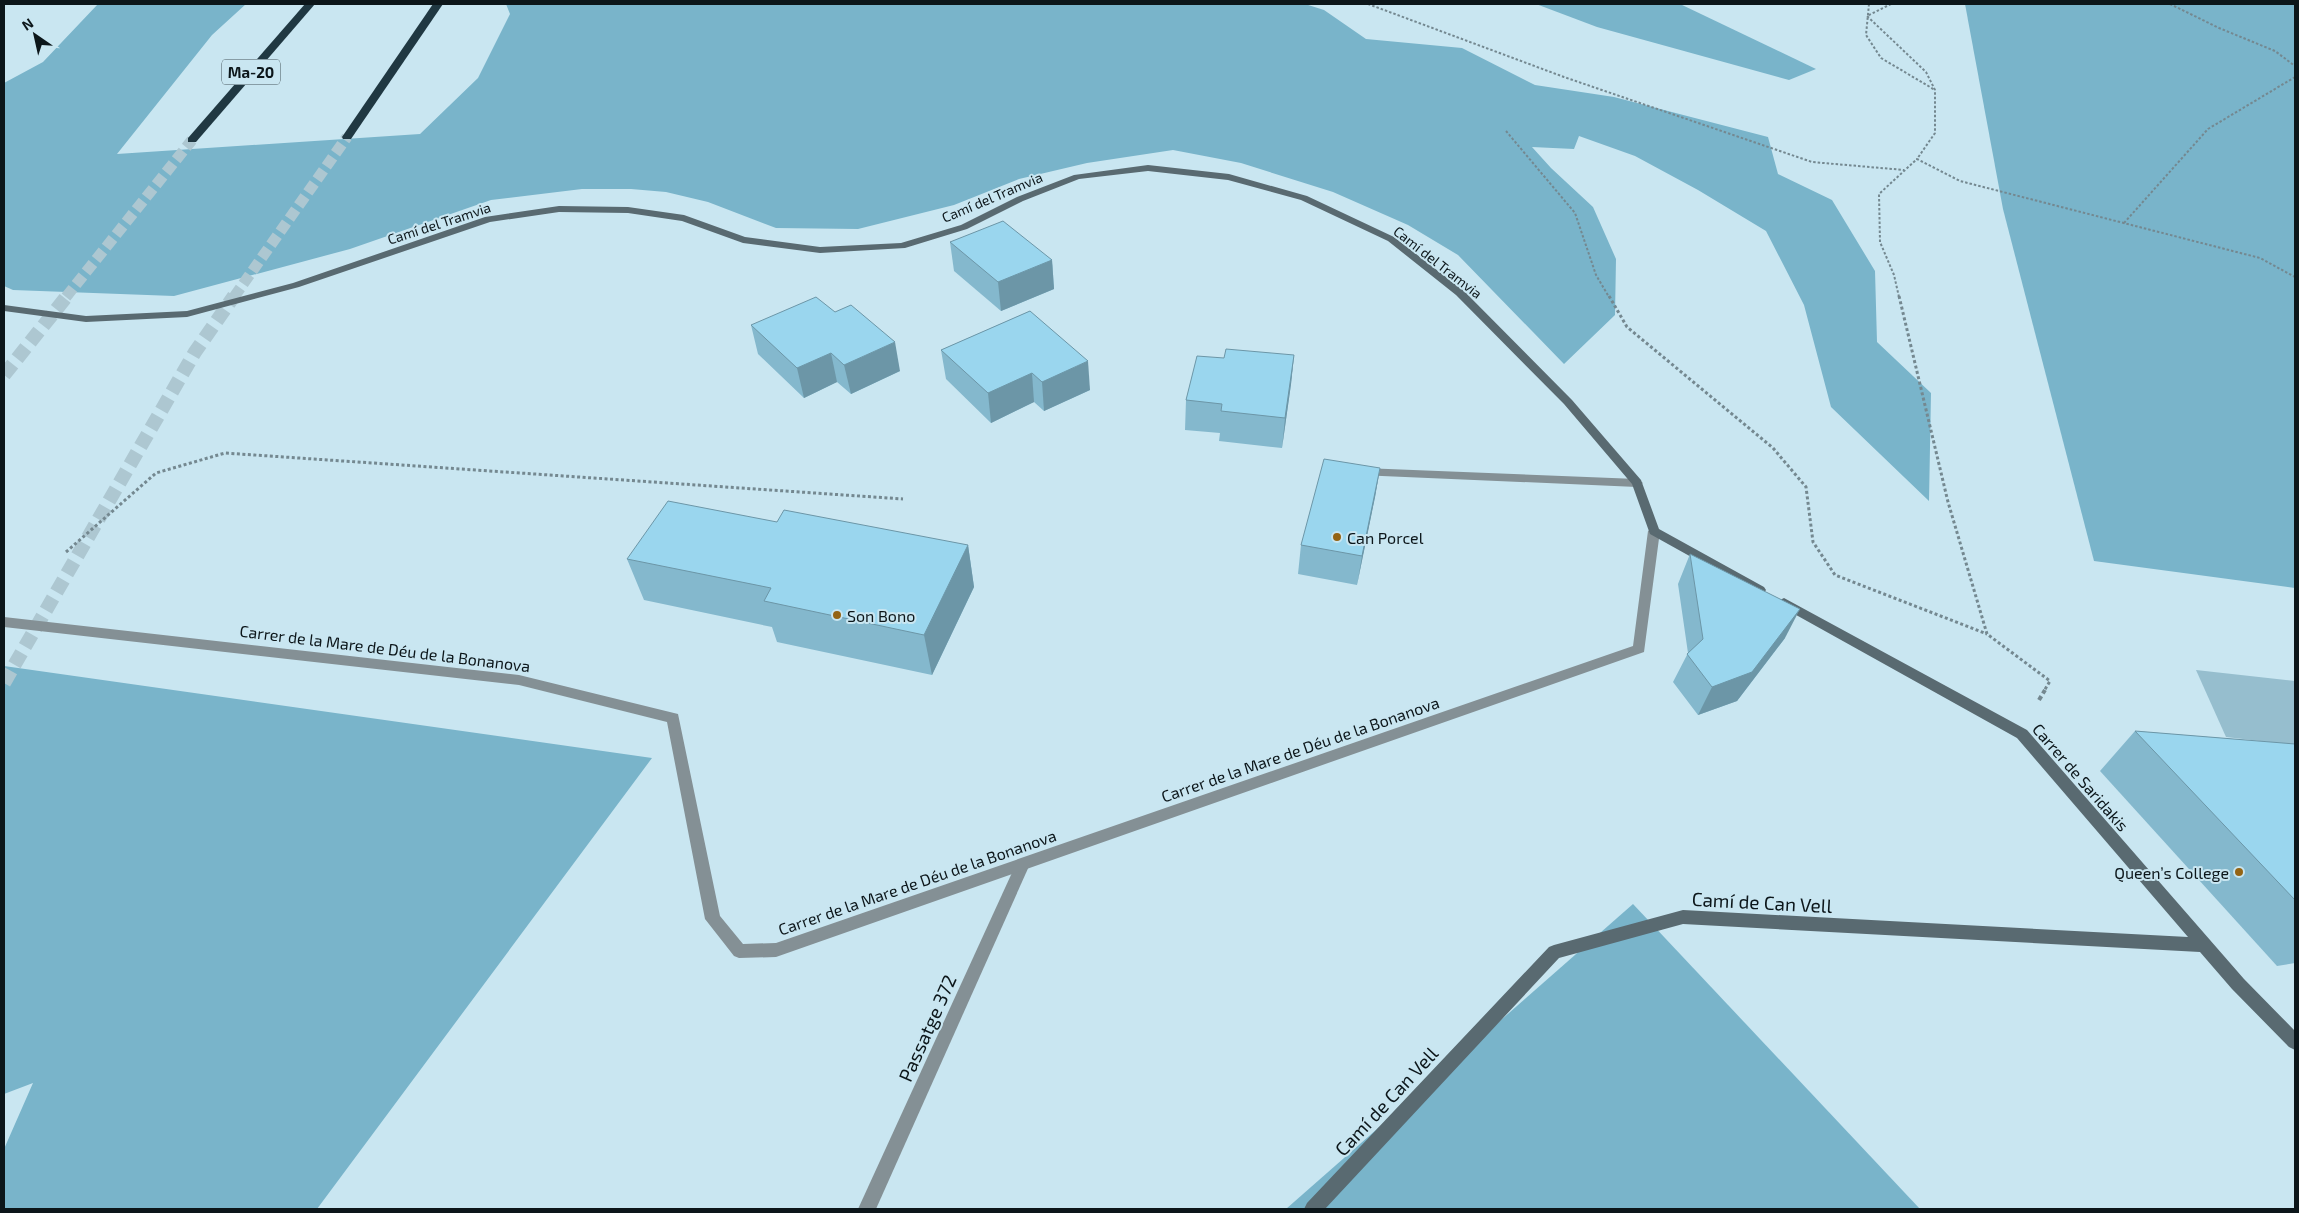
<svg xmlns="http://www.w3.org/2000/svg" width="2299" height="1213" font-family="'Exo 2',sans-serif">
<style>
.green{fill:#96bece}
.forest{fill:#79b4ca}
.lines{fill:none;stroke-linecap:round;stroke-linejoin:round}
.highway-tunnel-far1{stroke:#adc7d1;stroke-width:11;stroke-dasharray:11 5;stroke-linecap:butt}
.highway-tunnel{stroke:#adc7d1;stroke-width:14;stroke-dasharray:14 7;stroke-linecap:butt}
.path-far2{stroke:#748890;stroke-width:2;stroke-dasharray:2.5 2;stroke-linecap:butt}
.path-far1{stroke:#748890;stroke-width:3;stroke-dasharray:3 2.5;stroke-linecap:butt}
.path{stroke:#748890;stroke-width:4;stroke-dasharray:4.5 3;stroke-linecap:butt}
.lane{fill:#849095;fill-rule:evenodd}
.street{fill:#849095;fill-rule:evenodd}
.secondary{fill:#596a71;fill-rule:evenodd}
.highway{fill:#203842;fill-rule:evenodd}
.wall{fill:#84b8cd}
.shaded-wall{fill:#6c96a7}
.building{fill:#9ad6ee;stroke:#6c96a7}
.poi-dot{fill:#946414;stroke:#c9e6f1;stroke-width:2}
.labels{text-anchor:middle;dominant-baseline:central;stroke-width:4;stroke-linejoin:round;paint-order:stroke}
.far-street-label{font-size:14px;fill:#0c161a;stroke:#c9e6f1}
.shield{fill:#c9e6f1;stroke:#45545a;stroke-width:1}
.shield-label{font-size:15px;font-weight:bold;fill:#0c161a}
.poi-label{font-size:16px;fill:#0c161a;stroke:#c9e6f1;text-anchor:start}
.street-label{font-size:16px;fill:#0c161a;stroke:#c9e6f1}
.near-street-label{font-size:19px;fill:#0c161a;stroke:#c9e6f1}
</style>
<rect width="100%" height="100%" fill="#c9e6f1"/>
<path class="green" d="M2196,670l99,11v64l-69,-8z"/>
<g class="forest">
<path d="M98,4h148l-34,31 -95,119 303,-20 58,-56 32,-64 -4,-10h799l19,6 42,29 96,9 73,37 79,12 154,40 10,37 54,26 43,71 2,71 54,51 -2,108 -98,-94 -27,-102 -38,-74 -68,-41 -63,-34 -56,-20 -5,13 -42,-2 19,21 42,39 23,52 -1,56 -51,49 -106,-109 -50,-30 -75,-33 -92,-29 -68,-13 -86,13 -68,16 -65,26 -96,24 -82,-1 -68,-26 -42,-10 -35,-3h-49l-91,11 -141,49 -176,47 -161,-6 -9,-4v-203l39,-21z"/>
<path d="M1536,4h144l136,65 -27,11 -192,-53z"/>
<path d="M1965,4h330v584l-201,-27 -91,-352z"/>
<path d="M4,666l648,92 -335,451h-313v-60l29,-66 -29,11z"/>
<path d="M1633,904l287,305h-634z"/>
</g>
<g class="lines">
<g class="highway-tunnel-far1">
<path d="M66,297l126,-157"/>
<path d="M234,297l113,-160"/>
</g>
<g class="highway-tunnel">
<path d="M4,375l63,-79"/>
<path d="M4,683l191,-331 39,-56"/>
</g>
<g class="path-far2">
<path d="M1368,4l196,73 248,85 92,8"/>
<path d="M1869,4l-3,31 15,23 54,32"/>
<path d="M1891,4l-24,12 59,56 9,18v43l-18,26 43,22 300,77 35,19"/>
<path d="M2170,4l49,24 56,23 20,15"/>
<path d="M1506,131l69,82 21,62 13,22"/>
<path d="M2124,223l84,-94 87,-52"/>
<path d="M1899,297l-5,-22 -14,-33 -1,-48 38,-35"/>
</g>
<g class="path-far1">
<path d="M1609,296l18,31 146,121 33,39 7,55 22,33 152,59"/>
<path d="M1899,296l49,206 39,132 63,47 -6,10"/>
<path d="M66,552l90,-79 69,-20 678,46"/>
</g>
<path class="path" d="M2039,700l6,-10"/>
<g class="lane">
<path d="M1363,468l274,11 6,4 -6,4 -278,-12 -2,-3z"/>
<path d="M1023,858l5,2 2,4 -154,345h-18l158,-345 2,-4z"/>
</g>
<path class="street" d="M1654,527l6,4 -16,121 -868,305 -37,1 -5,-2 -29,-37 -38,-197 -148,-37 -515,-58v-10l515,58 159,39 42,202 23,28 33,-1 857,-297 15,-115z"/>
<g class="secondary">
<path d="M1148,165l81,9 78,22 87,41 70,54 108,109 69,80 18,49 105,58 2,3 -2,3h-8l-106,-59 -18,-50 -68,-80 -108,-109 -68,-54 -87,-41 -73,-20 -80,-9 -69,8 -56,22 -56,28 -62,19 -85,5 -77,-10 -61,-22 -54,-8 -69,-1 -69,10 -191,65 -112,30 -101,5 -82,-11v-6l82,11 101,-5 106,-28 192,-66 74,-11 69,1 56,8 61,22 75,10 81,-4 60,-18 56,-28 57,-22z"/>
<path d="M1784,598l243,132 217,249 51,52v19l-6,-3 -57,-58 -32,-37 -517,-28 -124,34 -234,251h-21l3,-6 242,-256 5,-2 129,-35 505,27 -171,-199 -237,-132 -2,-3 2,-3z"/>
</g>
<g class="highway">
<path d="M305,4h10l-119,138h-8v-4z"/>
<path d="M433,4h10l-92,135h-8l-1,-2z"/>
</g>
</g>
<g class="wall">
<path d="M950,242l102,18 2,29 -53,22 -47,-40z"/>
<path d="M1030,311l60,79 -46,21 -10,-9 -43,21 -45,-44 -5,-29z"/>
<path d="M751,325l149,46 -49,23 -14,-12 -33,16 -46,-44z"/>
<path d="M1294,355l-3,29 -9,64 -63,-7 1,-8 -35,-3 1,-30 38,-42z"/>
<path d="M1380,468l-5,29 -18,88 -59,-11 3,-29z"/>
<path d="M777,522l191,23 6,42 -42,88 -155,-33 -5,-15 -128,-27 -17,-41z"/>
<path d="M1690,554l95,84 -48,63 -39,14 -25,-33 15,-29 -10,-69z"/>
<path d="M2135,731l160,13v219l-18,3 -177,-195z"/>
</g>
<g class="shaded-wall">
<path d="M1052,260l2,29 -53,22 -3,-29z"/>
<path d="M895,342l5,29 -49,23 -7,-29z"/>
<path d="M831,353l6,29 -33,16 -7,-30z"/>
<path d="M1294,355l-3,29 -9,64 3,-30z"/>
<path d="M1088,361l2,29 -46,21 -2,-29z"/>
<path d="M1032,373l2,29 -43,21 -3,-30z"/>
<path d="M1380,468l-5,29 -18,88 5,-29z"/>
<path d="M968,545l6,42 -42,88 -8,-40z"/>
<path d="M1800,609l-15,29 -48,63 -39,14 14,-28z"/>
</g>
<g class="building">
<path d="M1003,221l49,39 -54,22 -48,-40z"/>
<path d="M816,297l19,15 16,-7 44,37 -51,23 -13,-12 -34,15 -46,-43z"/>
<path d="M1030,311l58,50 -46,21 -10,-9 -44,20 -47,-43z"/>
<path d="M1226,349l68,6 -9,63 -64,-7 1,-7 -36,-4 11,-44 27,2z"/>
<path d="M1324,459l56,9 -18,88 -61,-11z"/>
<path d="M668,501l109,21 7,-12 184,35 -44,90 -160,-34 7,-13 -144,-29z"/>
<path d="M1690,554l110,55 -48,63 -40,15 -25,-33 16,-15z"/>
<path d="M2135,731l160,13v156z"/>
</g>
<g class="poi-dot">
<circle cx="1337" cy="537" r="5"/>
<circle cx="837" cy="615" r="5"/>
<circle cx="2239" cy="872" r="5"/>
</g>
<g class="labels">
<g class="far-street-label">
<text transform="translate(992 197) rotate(-23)">Camí del Tramvia</text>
<text transform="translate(439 223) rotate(-18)">Camí del Tramvia</text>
<text transform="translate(1438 262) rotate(38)">Camí del Tramvia</text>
</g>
<rect class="shield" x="222" y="59.5" width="58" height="25" rx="4"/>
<g class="shield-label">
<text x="251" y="72">Ma-20</text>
</g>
<g class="poi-label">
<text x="1347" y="537">Can Porcel</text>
<text x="847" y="615">Son Bono</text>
<text x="2229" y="872" text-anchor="end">Queen’s College</text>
</g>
<g class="street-label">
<text transform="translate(385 648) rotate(7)">Carrer de la Mare de Déu de la Bonanova</text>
<text transform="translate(1300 749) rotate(-19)">Carrer de la Mare de Déu de la Bonanova</text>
<text transform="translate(2081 777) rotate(49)">Carrer de Saridakis</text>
<text transform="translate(917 882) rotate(-19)">Carrer de la Mare de Déu de la Bonanova</text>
</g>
<g class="near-street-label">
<text transform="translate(1762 902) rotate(3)">Camí de Can Vell</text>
<text transform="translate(927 1028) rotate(-66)">Passatge 372</text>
<text transform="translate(1386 1101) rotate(-47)">Camí de Can Vell</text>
</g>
</g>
<rect width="2299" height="1213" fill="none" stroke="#0c161a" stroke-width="10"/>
<g transform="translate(35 35) rotate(326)" stroke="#c9e6f1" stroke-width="4" paint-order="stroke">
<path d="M0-4L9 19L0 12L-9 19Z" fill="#0c161a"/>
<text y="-8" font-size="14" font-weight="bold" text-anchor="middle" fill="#0c161a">N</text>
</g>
</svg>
